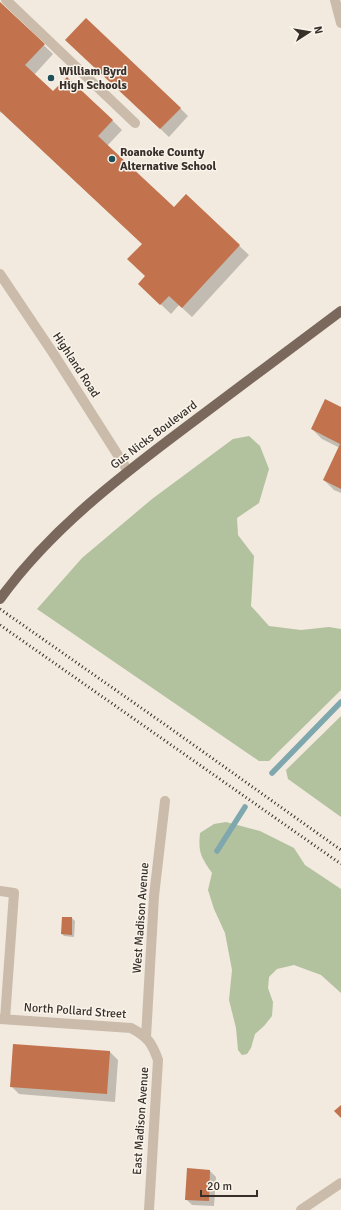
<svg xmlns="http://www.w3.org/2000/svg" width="341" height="1210" font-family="Signika,sans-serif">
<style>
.green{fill:#b2c19e}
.shadow{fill:#0003}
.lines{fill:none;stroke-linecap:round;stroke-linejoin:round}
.stream{stroke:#7ea8ae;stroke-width:5.5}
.building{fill:#c2724c}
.lane{stroke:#cabbaa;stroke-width:10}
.street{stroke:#cabbaa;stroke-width:10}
.primary{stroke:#79685b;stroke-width:10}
.rail{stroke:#382f2a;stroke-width:3;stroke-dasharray:1 3;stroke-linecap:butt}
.poi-dot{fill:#205058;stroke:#f9f4eb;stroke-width:1.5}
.labels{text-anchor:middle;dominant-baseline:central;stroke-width:3;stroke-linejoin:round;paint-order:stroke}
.poi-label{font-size:12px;font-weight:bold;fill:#382f2a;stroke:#f9f4eb;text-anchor:start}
.street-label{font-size:12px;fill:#382f2a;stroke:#f9f4eb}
</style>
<rect width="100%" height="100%" fill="#f2eade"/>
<g class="green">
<path d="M249,436l11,10 9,23 -10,34 -22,15 1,17 16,21 -3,50 18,20 32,4 28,-3 12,2v61l-72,71h-10l-222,-152 45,-51 70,-59 81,-60z"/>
<path d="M341,716v101l-53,-38 -2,-9z"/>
<path d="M226,822l34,9 34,17 11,17 36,24v104l-20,-18 -27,-10 -17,4 -8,8 -1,11 5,14 -1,14 -8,10 -9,8 -4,14 -4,6 -5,1 -4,-5 -2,-22 -7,-28 3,-30 -7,-37 -11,-24 -6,-19 4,-17c-11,-16 -14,-20 -12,-40l14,-9z"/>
</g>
<g class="shadow">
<path d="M0,3l53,51 -19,21 19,18 59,27 10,10 -15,16 67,62 12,-12 63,59 -57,62 -13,-12 -8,9 -22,-21 -6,-49 -142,-132 -1,1z"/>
<path d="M75,48l105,60 8,8 -19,21z"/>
<path d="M341,408v85l-7,-3 -10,-10 16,-32 -18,-9 -10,-10z"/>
<path d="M72,918l3,3 -1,16 -10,-1 -2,-2z"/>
<path d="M14,1045l96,7 8,8 -3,42 -96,-8 -8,-8z"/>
<path d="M210,1171l6,6 -2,29 -22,-1 -6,-6z"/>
</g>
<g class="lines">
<g class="stream">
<path d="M272,773l69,-71"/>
<path d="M217,851l28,-44"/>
</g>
</g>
<g class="building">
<path d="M0,2l45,42 -20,21 28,26 14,-14 46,43 -15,16 76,71 12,-13 54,51 -58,63 -13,-12 -9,9 -22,-21 7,-8 -18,-17 15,-15 -142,-133z"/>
<path d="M86,18l95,90 -21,21 -95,-89z"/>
<path d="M325,399l16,8v82l-18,-9 17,-36 -29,-15z"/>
<path d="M62,917h10v18l-11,-1z"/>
<path d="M13,1044l97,7 -3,43 -97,-7z"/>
<path d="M341,1105v13l-7,-7z"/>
<path d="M187,1168l23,2 -1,31 -24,-1z"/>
</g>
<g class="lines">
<g class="lane">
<path d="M6,0l129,123"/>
<path d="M335,0l6,23"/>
<path d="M0,891l14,2 -9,126"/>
</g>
<g class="street">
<path d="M0,274l53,79 75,118"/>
<path d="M0,1019l131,9c17,9 21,15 27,32l-9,150"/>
<path d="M146,1037l8,-141 11,-95"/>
<path d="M301,1210l40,-27"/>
</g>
<path class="primary" d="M0,599c50,-69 118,-121 186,-172 52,-39 103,-77 155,-116"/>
<g class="rail">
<path d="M0,609l167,117 174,124"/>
<path d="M0,625l341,239"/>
</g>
</g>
<g class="poi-dot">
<circle cx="51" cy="78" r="4"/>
<circle cx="112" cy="159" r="4"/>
</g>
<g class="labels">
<g class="poi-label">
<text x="59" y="71">William Byrd<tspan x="59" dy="14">High Schools</tspan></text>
<text x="120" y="152">Roanoke County<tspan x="120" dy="14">Alternative School</tspan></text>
</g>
<g class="street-label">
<text transform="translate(76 365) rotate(57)">Highland Road</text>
<text transform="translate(154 435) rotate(-37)">Gus Nicks Boulevard</text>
<text transform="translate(141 918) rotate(-86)">West Madison Avenue</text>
<text transform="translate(75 1011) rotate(4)">North Pollard Street</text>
<text transform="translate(141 1121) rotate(-86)">East Madison Avenue</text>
</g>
</g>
<g transform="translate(309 32) rotate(78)" stroke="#f9f4eb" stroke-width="3" paint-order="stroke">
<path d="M0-3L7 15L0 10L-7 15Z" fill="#382f2a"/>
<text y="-6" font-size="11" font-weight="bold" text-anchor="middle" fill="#382f2a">N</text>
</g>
<path d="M201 1190v6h56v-6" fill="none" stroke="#382f2a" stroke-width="2"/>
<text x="207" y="1190" font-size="12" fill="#382f2a" stroke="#f9f4eb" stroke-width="3" paint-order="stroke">20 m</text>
</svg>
